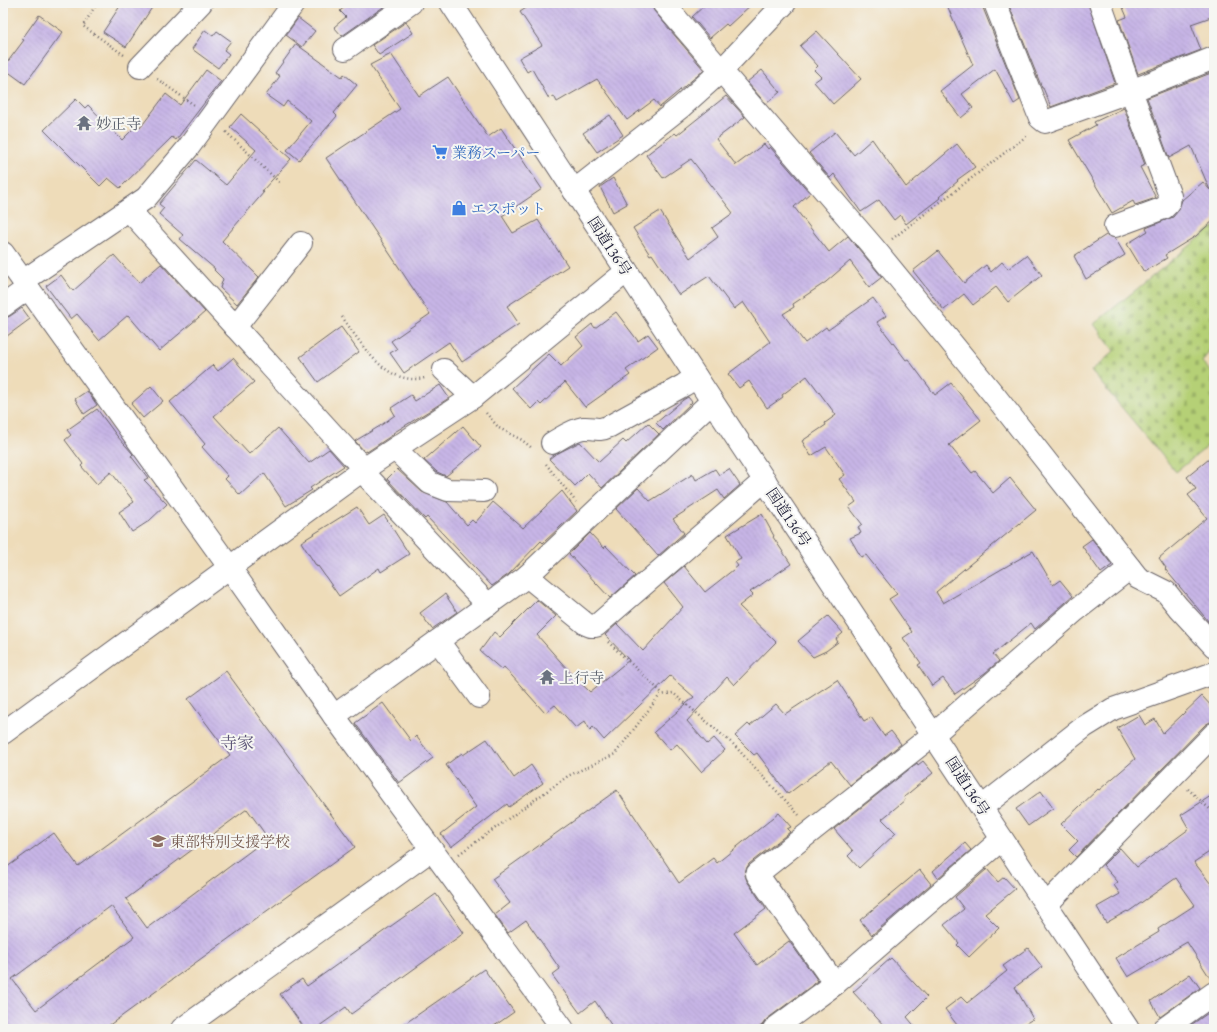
<svg xmlns="http://www.w3.org/2000/svg" width="1217" height="1032" font-family="'EB Garamond','Noto Serif JP',serif">
<style>
.cemetery{fill:url(#cemetery-stones);stroke:#6c7958}
.building{fill:url(#building-back-hatch);fill-rule:evenodd}
.lines{fill:none;stroke-linecap:round;stroke-linejoin:round}
.minor-casing{stroke:#696367;stroke-width:24}
.highway-casing{stroke:#696367;stroke-width:24}
.path{stroke:#696367;stroke-width:2.5;stroke-dasharray:1 3;stroke-linecap:butt}
.minor{stroke:#fff;stroke-width:22}
.highway{stroke:#fff;stroke-width:22}
.labels{text-anchor:middle;dominant-baseline:central;stroke-width:4;stroke-linejoin:round;paint-order:stroke}
.worship-label{font-size:15px;fill:#5b616d;stroke:#f6f6f2;text-anchor:start}
.shop-label{font-size:15px;fill:#366cbe;stroke:#f6f6f2;text-anchor:start}
.street-label{font-size:15px;fill:#22223b;stroke:#f6f6f2}
.education-label{font-size:15px;fill:#785e54;stroke:#f6f6f2;text-anchor:start}
.quarter-label{font-size:17px;fill:#5c5577;stroke:#f6f6f2}
</style>
<defs>
<pattern id="cemetery-stones" width="16" height="16" patternUnits="userSpaceOnUse"><rect width="16" height="16" fill="#b5d076"/><path d="M2 7V4a2 2 0 0 1 4 0v3zM10 15v-3a2 2 0 0 1 4 0v3z" fill="#9bb267"/></pattern>
<pattern id="building-back-hatch" width="6" height="6" patternUnits="userSpaceOnUse"><rect width="6" height="6" fill="#c7b5e6"/><path d="M-1 5l2 2M0 0l6 6M5-1l2 2" fill="none" stroke="#ab9bc6"/></pattern>
</defs>
<rect width="100%" height="100%" fill="#f6f6f2"/>
<filter id="ink" filterUnits="userSpaceOnUse"><feTurbulence type="fractalNoise" baseFrequency=".025" numOctaves="2"/><feDisplacementMap in="SourceGraphic" scale="8" xChannelSelector="R" yChannelSelector="G"/><feConvolveMatrix kernelMatrix="1 2 1 2 8 2 1 2 1" color-interpolation-filters="sRGB"/></filter>
<filter id="wash" filterUnits="userSpaceOnUse"><feTurbulence type="fractalNoise" baseFrequency=".012" numOctaves="4" result="noise"/><feDisplacementMap in="SourceGraphic" scale="16" xChannelSelector="R" yChannelSelector="G"/><feGaussianBlur stdDeviation="0.9" result="paint"/><feColorMatrix in="noise" values="0 0 0 0 0 0 0 0 0 0 0 0 0 0 0 0 0 1.4 0 .05"/><feComposite in="paint" operator="in"/></filter>
<g filter="url(#wash)">
<rect width="100%" height="100%" fill="#eedcb9"/>
<path class="cemetery" d="M1214,226v117l-12,19 12,13v66l-38,31 -85,-101 23,-20 -20,-27z"/>
<g id="blocks">
<g class="building">
<path d="M122,3h33l-29,44 -23,-15z"/>
<path d="M349,3h40l-47,33 -8,-9 12,-10 -6,-6z"/>
<path d="M534,3h117l3,8 50,59 -44,37 -6,-7 -27,20 -30,-41 -40,23 -3,-6 -5,3 -17,-30 -5,3 -8,-14 23,-13 -22,-33z"/>
<path d="M707,3h46l-25,23 -2,-2 -16,14 -18,-21z"/>
<path d="M946,3h37v5l37,92 -6,4 -19,-35 -33,25 11,14 -12,10 -21,-27 33,-26z"/>
<path d="M1008,3h80l27,80 -64,24 -8,-19h-1z"/>
<path d="M1121,3h89l4,13 -23,8 10,26 -63,24 -19,-54 8,-3z"/>
<path d="M39,15l24,17 -38,52 -22,-16 21,-28 -2,-1z"/>
<path d="M298,18l17,13 -13,16 -16,-12z"/>
<path d="M406,22l7,11 -34,22 -7,-10z"/>
<path d="M205,30l8,6 4,-5 14,10 -7,9 5,4 -11,14 -26,-19z"/>
<path d="M817,31l44,48 -28,25 -19,-22 7,-5 -7,-7 4,-4 -18,-20z"/>
<path d="M296,44l46,33 2,-3 13,11 -23,28 3,3 -38,44 -12,-10 24,-29 -24,-20 -4,6 -17,-12 14,-19 -5,-3z"/>
<path d="M391,54l28,42 29,-19 40,60 13,-9 41,61 -40,27 11,17 25,-13 30,46 -61,40 12,18 -57,38 -13,-20 -45,31 -14,-20 7,-4 -6,-8 39,-27 -104,-156 74,-49 -30,-44z"/>
<path d="M206,70l15,11 -45,59 -4,-3 -52,51 -12,-10 -8,8 -56,-56 32,-31 9,9 3,-3 34,35 15,-15 3,3 26,-34 14,11z"/>
<path d="M762,70l18,22 -14,12 -19,-22z"/>
<path d="M1211,73l3,8v139l-18,16 -31,19 2,3 -23,14 -17,-28 21,-13 -2,-3 27,-11 5,-6 4,-11 21,-18 7,8 -19,-44 -22,12 -22,-60z"/>
<path d="M726,96l19,21 -29,22 20,26 28,-21 4,5 2,-2 40,46 -16,14 35,45 19,-16 34,41 -13,10 -19,-26 -24,21 -33,22 1,3 -11,7 22,29 21,-16 2,3 45,-32 13,18 -9,6 29,38 2,-1 27,36 16,-12 30,37 -32,25 23,28 3,-2 18,22 17,-15 26,32 -100,82 7,11 90,-52 20,34 7,-5 13,16 -38,33 -4,-6 -38,31 6,7 -14,12 -30,21 -12,-16 -11,8 -14,-21 3,-2 -18,-25 9,-6 -23,-33 8,-5 -31,-39 -5,2 -11,-19 11,-5 -3,-6 4,-3 -13,-17 7,-5 -17,-23 6,-4 -19,-28 -15,9 -9,-15 24,-16 -1,-2 11,-8 -29,-39 -25,19 1,2 -16,11 -18,-27 -10,7 -11,-14 42,-32 -27,-40 -9,7 -25,-33 -30,19 -27,-41 -2,1 -17,-27 27,-17 30,47 28,-21 -6,-9 21,-15 -42,-54 -28,19 -17,-23 29,-22 2,2z"/>
<path d="M1124,108l21,57 -5,2 16,31 -21,7 -2,-4 -21,12 -43,-73 27,-15 -2,-3z"/>
<path d="M241,114l50,45 -29,32 2,1 -42,49 37,36 -22,27 -17,-16 3,-9 -9,-9 1,-1 -35,-30 3,-4 -24,-21 5,-6 -5,-4 37,-44 30,25 30,-35 -26,-23z"/>
<path d="M610,115l13,20 -26,17 -14,-19z"/>
<path d="M835,132l19,23 18,-16 34,48 51,-43 18,23 -18,13 1,1 -19,16 1,1 -34,26 -6,-9 -6,5 -15,-20 -18,12 -27,-38 -4,4 -21,-25z"/>
<path d="M613,178l14,26 -14,8 -13,-25z"/>
<path d="M1106,235l9,3 10,17 -39,24 -12,-23z"/>
<path d="M938,251l26,32 22,-18 5,7 11,-10 6,7 18,-14 16,20 -34,27 -12,-15 -23,18 -9,-11 -20,16 -31,-39z"/>
<path d="M114,255l25,28 22,-19 44,48 -46,39 -31,-36 -29,25 -22,-26 -6,5 -25,-33 15,-11 12,16z"/>
<path d="M22,308l8,11 -27,20v-20l7,-3z"/>
<path d="M616,312l22,29 10,-7 10,13 -32,23 4,5 -45,32 -20,-25 -24,23 -3,-3 -7,7 -19,-21 37,-34 12,12 22,-20 -7,-9 16,-13 3,4z"/>
<path d="M341,327l18,25 -41,30 -18,-25z"/>
<path d="M233,358l21,24 -40,34 35,38 29,-26 31,35 20,-14 15,17 -34,22 2,2 -26,16 -22,-33 -24,22 -15,-16 3,-3 -26,-29 3,-3 -35,-42 43,-37 5,6z"/>
<path d="M440,385l9,13 -20,13 -36,22 1,1 -27,18v-1l-2,1 -10,-11 25,-15 15,-11 -4,-7 20,-13 4,6z"/>
<path d="M151,386l12,15 -20,17 -12,-14z"/>
<path d="M87,391l10,14 -13,9 -9,-15z"/>
<path d="M688,397l4,5 -29,28 -7,-7 27,-23z"/>
<path d="M97,409l20,27 16,18 -2,2 17,22 -4,2 23,24 -18,17 -17,11 -13,-20 15,-10 -23,-30 -14,12 -16,-18 2,-2 -18,-24 6,-5 -4,-5z"/>
<path d="M648,423l11,11 -57,54 -14,-15 -13,13 -26,-27 5,-4 26,-13 19,20 24,-22 3,3z"/>
<path d="M463,426l18,21 -35,29 -9,-4 -13,-12z"/>
<path d="M1214,455v173l-49,-59 1,-1 -7,-10 48,-40 -19,-23 8,-6 -9,-12z"/>
<path d="M397,469l25,23 25,10 20,23 5,-5 3,3 18,-21 30,26 39,-37 15,20 -34,32 -2,-2 -32,33 -17,12 -65,-69 -2,2 -38,-40z"/>
<path d="M715,469l4,6 10,-6 11,16 -16,14 -6,-9 -45,29 11,14 -26,23 -42,-47 22,-21 12,13 43,-27 3,6z"/>
<path d="M357,507l12,18 15,-10 25,39 -28,18 -2,-4 -40,28 -21,-30 -1,1 -16,-25z"/>
<path d="M762,514l12,22 -1,1 18,27 -41,28 3,3 -14,11 37,36 -42,43 -7,-8 -40,44 20,23 7,-6 11,12 -24,22 -24,-28 -7,6 -16,-18 40,-35 -24,-21 -66,64 -11,-13 -3,3 -5,-9 -9,7 -21,-23 -10,8 -41,-46 -2,3 -22,-19 14,-19 6,5 37,-37 19,16 -19,19 31,35v1l22,21 39,-32 -24,-25 12,-11 26,27 40,-44 -19,-24 20,-17 21,26 33,-26 -3,-4 6,-3 -14,-24z"/>
<path d="M590,533l14,15 2,-2 29,30 -25,22 -41,-44z"/>
<path d="M1092,539l20,26 -11,8 -19,-27z"/>
<path d="M445,594l12,18 -25,17 -12,-16z"/>
<path d="M828,616l15,17 -7,6 2,3 -12,9 -13,6 -15,-16z"/>
<path d="M226,671l129,176 -251,182h-101v-159l51,-37 24,33 152,-111 -42,-56zM247,809l21,29 -121,90 -21,-29zM111,906l23,31 -98,73 -24,-31z"/>
<path d="M837,680l27,41 7,-4 13,19 7,-5 10,13 -51,41 -19,-24 -43,33 -31,-41 -3,2 -19,-19 13,-12 2,2 26,-22 9,10z"/>
<path d="M1202,696l12,13v13h-4l-5,3 -129,132 -7,-7 9,-9 -17,-17 37,-35 1,1 36,-31 -18,-31 22,-13 6,10 10,-6 8,14z"/>
<path d="M383,703l28,38 5,-5 17,22 -34,25 -44,-60z"/>
<path d="M487,739l27,39 17,-13 12,18 -34,24 -2,-3 -56,43 -10,-13 35,-27 -30,-42 16,-12 1,2z"/>
<path d="M923,761l10,12 -29,24 1,3 -23,19 14,14 -37,35 -11,-12 5,-5 -19,-22 83,-66 1,2z"/>
<path d="M617,790l62,93 34,-25 4,5 62,-50 12,14 -4,2 3,3 -41,32 -3,5 -1,6 2,6 19,28 -32,24 23,32 32,-24 29,40 -51,38 -5,6 -5,4h-143l-19,-28 -15,12 -28,-38 8,-6 -34,-49 -18,13 -13,-18 15,-12 -18,-24z"/>
<path d="M1041,791l12,17 -25,18 -12,-17z"/>
<path d="M1214,794v55l-20,13 20,26v93h-2l-25,-39 -59,35 -12,-19 43,-26 -1,-3 37,-24 -19,-27 -48,34 -1,-1 -21,12 -9,-16 23,-13 -6,-9 4,-3 -15,-17 17,-17 17,19 52,-38 -8,-14z"/>
<path d="M965,843l6,7 -33,28 -5,-7z"/>
<path d="M987,869l11,13 6,-5 11,12 -30,25 14,14 -30,29 -12,-12 2,-2 -15,-18 20,-16 -9,-12z"/>
<path d="M920,870l11,14 -59,51 -12,-15z"/>
<path d="M436,894l28,39 -113,81 -5,-7 -31,22h-10l-25,-35 22,-15 5,7z"/>
<path d="M1028,948l14,19 -27,20 18,32 -17,10h-56l-15,-20 16,-12 6,6 40,-32 -4,-5z"/>
<path d="M891,958l36,39 -20,20 10,12h-30l-34,-37z"/>
<path d="M484,969l30,43 -24,17h-93z"/>
<path d="M1190,974l10,14 -40,29 -9,-16z"/>
<path d="M1214,1009v20h-29z"/>
</g>
</g>
</g>
<g filter="url(#ink)">
<use href="#blocks" fill-opacity="0" stroke="#696367" stroke-width="1"/>
<g class="lines">
<defs>
<g id="minor">
<path d="M663,3l211,245 121,148 143,182 28,14 12,15 36,39"/>
<path d="M995,3l45,115 5,4 86,-31 83,-33"/>
<path d="M1100,3l31,88 39,105 -1,7 -5,5 -49,18"/>
<path d="M345,49l66,-46"/>
<path d="M140,67l61,-64"/>
<path d="M574,191l107,-84 40,-36 64,-68"/>
<path d="M129,210l235,259"/>
<path d="M3,253l227,315 104,148 229,313"/>
<path d="M23,281l123,-83 42,-50 106,-145"/>
<path d="M3,306l25,-18"/>
<path d="M235,327l66,-84"/>
<path d="M444,370l29,27"/>
<path d="M552,443c9,-5 20,-13 31,-15 11,-1 14,4 27,-2l74,-41 12,-8"/>
<path d="M395,449l35,34 18,7 36,1"/>
<path d="M362,471l126,134"/>
<path d="M527,576l59,48 5,2h5l169,-146"/>
<path d="M438,641l41,56"/>
<path d="M334,716l192,-139 186,-176"/>
<path d="M3,733l361,-264 109,-72 154,-126"/>
<path d="M982,807l102,-80 29,-18 101,-36"/>
<path d="M1046,905l168,-171"/>
<path d="M835,984l-78,-110 177,-140 141,-123 55,-43"/>
<path d="M182,1029l249,-179"/>
<path d="M774,1029l61,-45 167,-145"/>
<path d="M1164,1029l50,-36"/>
</g>
<path id="highway" d="M451,3l261,398 416,628"/>
</defs>
<use href="#minor" class="minor-casing"/>
<use href="#highway" class="highway-casing"/>
<g class="path">
<path d="M97,3l-14,23 41,29"/>
<path d="M157,79l37,26"/>
<path d="M226,132l53,50"/>
<path d="M892,239l136,-104"/>
<path d="M342,317c21,28 42,69 83,61"/>
<path d="M486,413l13,15 23,12 10,8"/>
<path d="M546,464l30,38"/>
<path d="M608,642l55,52"/>
<path d="M1188,789l26,24"/>
<path d="M459,854l109,-78 47,-22 45,-59 13,-2 60,51 66,71"/>
</g>
<use href="#minor" class="minor"/>
<use href="#highway" class="highway"/>
</g>
</g>
<defs>
<symbol id="temple-bare" viewBox="-9 -9 18 18"><path d="M0-6L5-2H3V0L6.5 2.5H4V6H1.5V3h-3V6H-4V2.5H-6.5L-3 0V-2H-5Z" fill="#6b7280" stroke="#f6f6f2" stroke-width="2.5" paint-order="stroke"/></symbol>
<symbol id="supermarket-bare" viewBox="-9 -9 18 18"><path d="M-6-5.5h2.5l.6 2H6L4.5 2H-2.5L-4.4-4H-6ZM-1.5 3.2a1.3 1.3 0 1 0 .1 0ZM3 3.2a1.3 1.3 0 1 0 .1 0Z" fill="#3f7fe0" stroke="#f6f6f2" stroke-width="2.5" paint-order="stroke"/></symbol>
<symbol id="shop-bare" viewBox="-9 -9 18 18"><path d="M-5-2.5h2.3a2.7 3.5 0 0 1 5.4 0H5L5.5 6h-11ZM-1.5-2.5h3a1.5 2.3 0 0 0-3 0Z" fill="#3f7fe0" stroke="#f6f6f2" stroke-width="2.5" paint-order="stroke"/></symbol>
<symbol id="school-bare" viewBox="-9 -9 18 18"><path d="M0-5L7-2L0 1L-7-2ZM-4 1L0 2.5L4 1V4Q0 6-4 4Z" fill="#8d6e63" stroke="#f6f6f2" stroke-width="2.5" paint-order="stroke"/></symbol>
</defs>
<g fill-rule="evenodd">
<use href="#temple-bare" x="73" y="112" width="22" height="22"/>
<use href="#supermarket-bare" x="429" y="141" width="22" height="22"/>
<use href="#shop-bare" x="448" y="197" width="22" height="22"/>
<use href="#temple-bare" x="536" y="666" width="22" height="22"/>
<use href="#school-bare" x="147" y="830" width="22" height="22"/>
</g>
<g class="labels">
<g class="worship-label">
<text x="96" y="123">妙正寺</text>
<text x="559" y="677">上行寺</text>
</g>
<g class="shop-label">
<text x="452" y="152">業務スーパー</text>
<text x="471" y="208">エスポット</text>
</g>
<g class="street-label">
<text transform="translate(610 246) rotate(57)">国道136号</text>
<text transform="translate(789 517) rotate(56)">国道136号</text>
<text transform="translate(968 786) rotate(57)">国道136号</text>
</g>
<g class="education-label">
<text x="170" y="841">東部特別支援学校</text>
</g>
<g class="quarter-label">
<text x="237" y="743">寺家</text>
</g>
</g>
<rect width="1217" height="1032" fill="none" stroke="#f6f6f2" stroke-width="16"/>
</svg>
